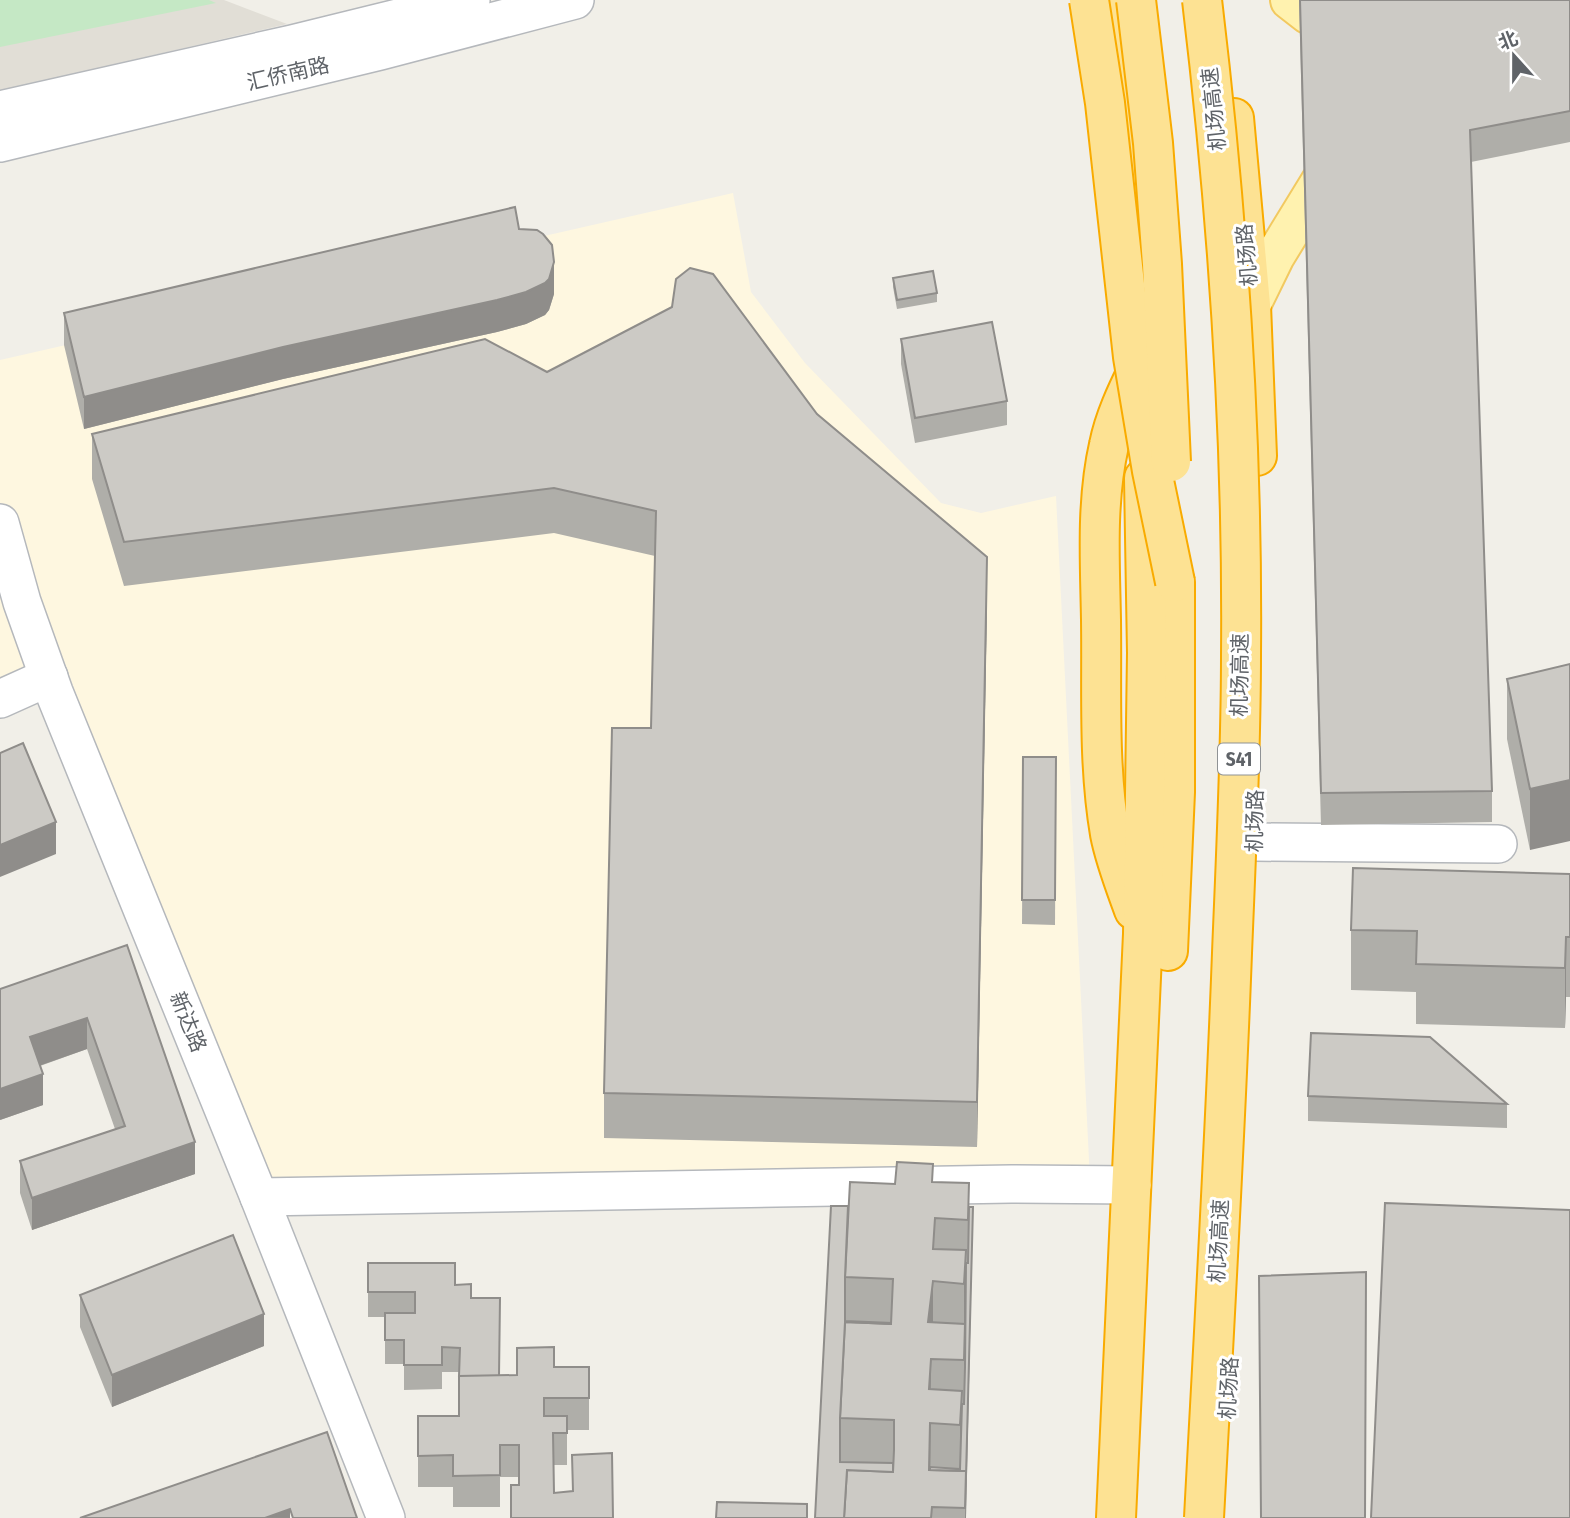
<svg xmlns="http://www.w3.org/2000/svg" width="1570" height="1518" font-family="'Fira Sans Condensed','Noto Sans SC',sans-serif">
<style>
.commercial{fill:#fef7e0}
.education{fill:#e1ded6}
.green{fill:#c5e8c5}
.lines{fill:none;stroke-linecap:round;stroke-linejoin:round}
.minor-casing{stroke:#b5b8bc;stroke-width:40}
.major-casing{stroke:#f2c960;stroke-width:42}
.highway-casing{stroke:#f9ab00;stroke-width:42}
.minor{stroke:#fff;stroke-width:37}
.major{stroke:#fff2af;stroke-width:38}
.highway{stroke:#fde293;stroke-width:38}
.highway-bridge-casing{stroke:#f9ab00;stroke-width:42;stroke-linecap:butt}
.highway-bridge{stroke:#fde293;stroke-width:38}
.wall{fill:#afaea9}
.shaded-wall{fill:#8f8d8a}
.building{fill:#cccac5;stroke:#8f8d8a;stroke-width:2}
.labels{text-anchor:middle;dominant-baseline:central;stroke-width:6;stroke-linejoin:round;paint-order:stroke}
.shield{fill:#fff;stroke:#8f9295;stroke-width:2}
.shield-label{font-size:19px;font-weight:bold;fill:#5f6368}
.street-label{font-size:21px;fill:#5f6368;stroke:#fff}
</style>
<rect width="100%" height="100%" fill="#f1efe8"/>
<path class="commercial" d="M733,193l18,99 54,71 136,140 40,10 75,-17 34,684 -831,11 -196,-533 -63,29v-327z"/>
<path class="education" d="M0,0h224l63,24 -287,67z"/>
<path class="green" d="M0,0h209l7,3 -216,44z"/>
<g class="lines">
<defs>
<g id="minor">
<path d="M0,110l292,-66 179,-44"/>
<path d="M0,143l380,-92 195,-51"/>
<path d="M0,523l22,79 32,90 205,505 127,321"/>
<path d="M0,699l49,-22"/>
<path d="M1255,842l243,2"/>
<path d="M259,1197l752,-13 121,1"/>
</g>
<g id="major">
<path d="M1290,0l18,14 36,18"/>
<path d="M1251,305l24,-49 46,-75 16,-12"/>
</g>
<g id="highway">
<path d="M1115,0l18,201"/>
<path d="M1234,118l17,187 6,151"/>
<path d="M1134,910c-9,-25 -19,-50 -24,-76 -12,-70 -8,-143 -9,-214 -1,-58 -5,-118 8,-175 6,-30 20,-57 33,-84"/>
<path d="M1168,951l7,-159v-210"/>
<path d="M1116,1518l27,-584 4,-281 -3,-175"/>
</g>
</defs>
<use href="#minor" class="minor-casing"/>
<use href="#major" class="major-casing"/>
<use href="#highway" class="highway-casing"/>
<use href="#minor" class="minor"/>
<use href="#major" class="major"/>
<use href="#highway" class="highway"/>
<defs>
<g id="highway-bridge">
<path d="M1089,0l16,103 28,254 19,114 23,111"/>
<path d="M1136,0l17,143 9,121 9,198"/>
<path d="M1202,0c26,217 41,436 39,655 0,100 -5,199 -9,298 -7,189 -18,377 -28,565"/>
</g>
</defs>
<use href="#highway-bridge" class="highway-bridge-casing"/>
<use href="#highway-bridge" class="highway-bridge"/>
</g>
<g class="wall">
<path d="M1299,0h271v142l-99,20 21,629v31l-171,3z"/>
<path d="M519,229l35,65 -5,16 -4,5 -19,9 -29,8 -214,47 -199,50 -20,-84v-32z"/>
<path d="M893,278l44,15v9l-40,7 -4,-22z"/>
<path d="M901,339l106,62v24l-92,18 -14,-79z"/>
<path d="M547,372l270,42 170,188 -10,545 -373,-9v-45l47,-365 4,-172 -101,-23 -430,53 -32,-107v-45z"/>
<path d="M1570,664l-40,186 -23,-111v-60z"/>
<path d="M1023,757h33l-1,168 -33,-1z"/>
<path d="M1570,874v123h-4l-1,31 -149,-4v-32l-65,-2v-60z"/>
<path d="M127,945l68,229 -163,56 -12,-37v-32l95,-32 -28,-80 -47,17 3,39 -43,15z"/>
<path d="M1308,1096l199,8v24l-199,-7z"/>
<path d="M933,1182l36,1 -3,335h-151l33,-312 47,-22z"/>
<path d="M368,1263l87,22 16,13 29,78 17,-1 37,-8h35v63h-22v35h-14l1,28 19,-2 -1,-36 41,63 -94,-33v-8h-19v30h-47v-20h-35v-71h41v-44h-17v17l-38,1v-26h-19v-47h-17z"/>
<path d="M80,1295l184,51 -152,61 -32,-80z"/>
</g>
<g class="shaded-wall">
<path d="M554,262v32l-5,16 -4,5 -19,9 -29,8 -214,47 -199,50v-32z"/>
<path d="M987,557v45l-10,545v-45z"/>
<path d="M1570,780v61l-40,9v-61z"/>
<path d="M56,822v32l-56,23v-32z"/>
<path d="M1566,937v60l-1,31v-60z"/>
<path d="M87,1018v31l-57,20v-32z"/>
<path d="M43,1074v31l-43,15v-31z"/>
<path d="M195,1142v32l-163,56v-32z"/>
<path d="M969,1183v60l-1,37v-60z"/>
<path d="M973,1207l-7,311h-1z"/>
<path d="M966,1250l-1,134 -1,36v-136z"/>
<path d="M933,1281v61l-2,17 -1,155 -2,-192z"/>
<path d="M264,1314v32l-152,61v-32z"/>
<path d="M962,1391v60l-2,34v-60z"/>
<path d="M290,1509v9h-25z"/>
</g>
<g class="building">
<path d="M1300,0h270v111l-100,19 22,661 -171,2z"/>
<path d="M515,207l4,22 18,1 6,4 9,11 2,17 -5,17 -4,4 -19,9 -29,8 -214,47 -199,50 -20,-84z"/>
<path d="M690,268l23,6 104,140 170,143 -10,545 -373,-9 8,-365h39l5,-217 -102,-23 -430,54 -32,-108 393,-95 62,33 125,-65 4,-28z"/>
<path d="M933,271l4,22 -40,7 -4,-22z"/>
<path d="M992,322l15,79 -92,17 -14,-79z"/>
<path d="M1570,664v116l-40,9 -23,-110z"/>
<path d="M23,743l33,79 -56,23v-92z"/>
<path d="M1023,757h33l-1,143h-33z"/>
<path d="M1353,868l217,6v63h-4l-1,31 -149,-4 1,-33 -66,-1z"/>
<path d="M127,945l68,197 -163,56 -12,-37 105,-35 -38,-108 -57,19 13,37 -43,15v-100z"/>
<path d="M1311,1033l119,4 77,67 -199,-8z"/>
<path d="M897,1162l36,2 -1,18 37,1 -1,37 -33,-2 -2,31 33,1 -2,34 -31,-3 -5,41 37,2 -1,36 -33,-1 -2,30 33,2 -2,34 -30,-2 -1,47 37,1 -1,37 -33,-1 -1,11h-87l3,-48 46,2 1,-22v-30l-54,-2 5,-96 46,2 2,-45 -48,-2 5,-95 45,2z"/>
<path d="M1385,1203l185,7v308h-199z"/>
<path d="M831,1206h17l-3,71v44l46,2v1l-46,-2 -5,96v44l53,1v9l-46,-2 -3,48h-29z"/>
<path d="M969,1207h4l-7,269v-5l-36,-1v-3l30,2 2,-65h2l1,-37 1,-104h2z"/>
<path d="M233,1235l31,79 -152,61 -32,-80z"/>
<path d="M368,1263h87v22l16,-1v14h29l-1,78h-40l1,-28 -18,-1v18h-38v-25h-19v-27h30v-21h-47z"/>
<path d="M1366,1272l-1,246h-104l-2,-242z"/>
<path d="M554,1347v20h35v31h-45v18h23v17h-14l1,60 19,-2 -1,-36 40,-2 1,65h-102v-33h8v-40h-19v30l-47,1v-21l-35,1v-40h41v-40l58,-1v-27z"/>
<path d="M327,1432l30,86h-64l-3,-9 -25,9h-185z"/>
<path d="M717,1502l90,2v14h-91z"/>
</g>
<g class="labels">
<rect class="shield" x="1218" y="743.5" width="42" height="31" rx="5"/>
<g class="shield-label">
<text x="1239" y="759">S41</text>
</g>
<g class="street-label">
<text transform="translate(288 74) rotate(-13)">汇侨南路</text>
<text transform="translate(1214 109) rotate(-96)">机场高速</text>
<text transform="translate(1247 255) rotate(-95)">机场路</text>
<text transform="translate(1240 675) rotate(-89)">机场高速</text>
<text transform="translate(1255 821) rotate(-89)">机场路</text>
<text transform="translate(188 1022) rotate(68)">新达路</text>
<text transform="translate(1219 1241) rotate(-87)">机场高速</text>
<text transform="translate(1229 1388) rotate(-87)">机场路</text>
</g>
</g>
<g transform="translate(1514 56) rotate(339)" stroke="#ffffff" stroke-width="5" paint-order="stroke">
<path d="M0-5L12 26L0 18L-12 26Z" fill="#5f6368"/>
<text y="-10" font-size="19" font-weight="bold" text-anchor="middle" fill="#5f6368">北</text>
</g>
</svg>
